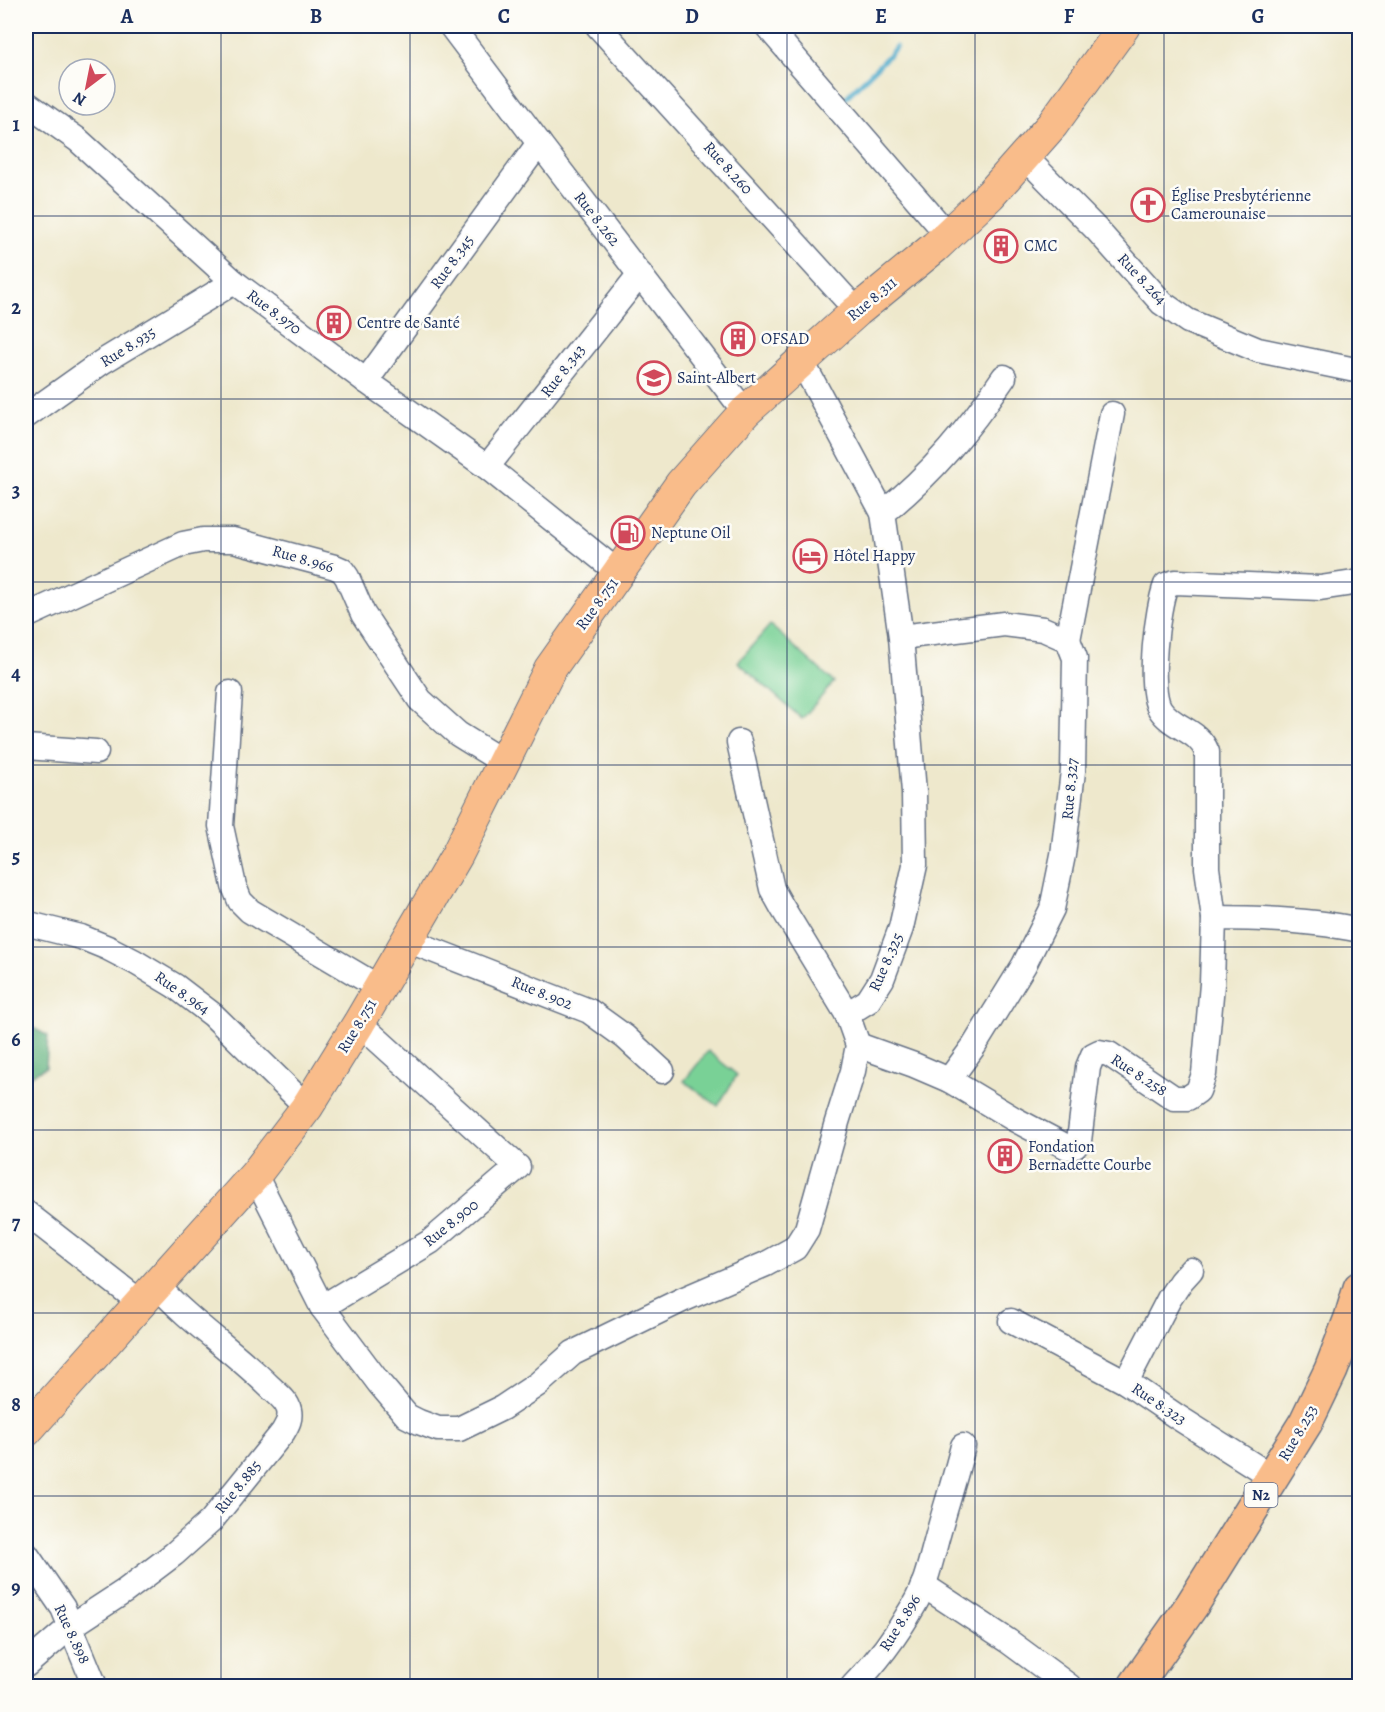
<svg xmlns="http://www.w3.org/2000/svg" width="1385" height="1712" font-family="Alegreya,serif">
<style>
.green{fill:#79d196;stroke:#4a807a;stroke-width:1.5}
.forest{fill:#62b37f;stroke:#3e716e;stroke-width:1.5}
.lines{fill:none;stroke-linecap:round;stroke-linejoin:round}
.stream{stroke:#4caacb;stroke-width:5}
.minor-casing{stroke:#657084;stroke-width:27}
.major-casing{stroke:#657084;stroke-width:34}
.highway-casing{stroke:#657084;stroke-width:36}
.minor{stroke:#fff;stroke-width:24}
.major{stroke:#f9bc8a;stroke-width:32}
.highway{stroke:#f9bc8a;stroke-width:33}
.grid{fill:none;stroke:#1b2f5e;stroke-width:1.5;stroke-opacity:0.55}
.labels{text-anchor:middle;dominant-baseline:central;stroke-width:5;stroke-linejoin:round;paint-order:stroke}
.shield{fill:#fdfcf7;stroke:#5f6c8c;stroke-width:1.5}
.shield-label{font-size:15px;font-weight:bold;fill:#1b2f5e}
.street-label{font-size:16px;fill:#1b2f5e;stroke:#fdfcf7}
.poi-label{font-size:16px;fill:#1b2f5e;stroke:#fdfcf7;text-anchor:start}
.neatline{fill:none;stroke:#1b2f5e;stroke-width:2}
.grid-label{font-size:20px;text-anchor:middle;font-weight:bold;fill:#1b2f5e}
</style>
<rect width="100%" height="100%" fill="#fdfcf7"/>
<filter id="ink" filterUnits="userSpaceOnUse"><feTurbulence type="fractalNoise" baseFrequency=".0167" numOctaves="2"/><feDisplacementMap in="SourceGraphic" scale="12" xChannelSelector="R" yChannelSelector="G"/><feConvolveMatrix kernelMatrix="1 2 1 2 8 2 1 2 1" color-interpolation-filters="sRGB"/></filter>
<filter id="wash" filterUnits="userSpaceOnUse"><feTurbulence type="fractalNoise" baseFrequency=".008" numOctaves="4" result="noise"/><feDisplacementMap in="SourceGraphic" scale="24" xChannelSelector="R" yChannelSelector="G"/><feGaussianBlur stdDeviation="1.35" result="paint"/><feColorMatrix in="noise" values="0 0 0 0 0 0 0 0 0 0 0 0 0 0 0 0 0 1.4 0 .05"/><feComposite in="paint" operator="in"/></filter>
<g filter="url(#wash)">
<rect width="100%" height="100%" fill="#eee8cc"/>
<g class="green">
<path d="M770,625l64,57 -32,37 -64,-57z"/>
<path d="M708,1051l29,24 -19,31 -34,-25z"/>
</g>
<path class="forest" d="M26,1024l22,12 -2,31 -20,11z"/>
<g class="lines">
<path class="stream" d="M841,103c18,-20 38,-36 55,-56"/>
</g>
</g>
<g filter="url(#ink)">
<g class="lines">
<defs>
<g id="minor">
<path d="M451,26l88,117 206,269"/>
<path d="M598,26l259,285"/>
<path d="M767,26l181,209"/>
<path d="M26,103l52,37 156,142 132,99 121,86 132,106"/>
<path d="M1025,157l72,73 65,73 26,18 70,29 102,21"/>
<path d="M366,381l173,-238"/>
<path d="M26,416l76,-54 132,-80"/>
<path d="M487,467l153,-193"/>
<path d="M883,513c49,-39 86,-84 121,-136"/>
<path d="M26,616l157,-72 20,-4h30l102,27 7,3 5,7 16,37 57,86 38,34 45,28"/>
<path d="M901,637l103,-13 39,5 25,11 7,18 -2,113 -10,84 -11,54 -28,56 -50,81 -25,34"/>
<path d="M1068,640l44,-226"/>
<path d="M230,693l-9,133 13,60 6,15 10,10 130,77"/>
<path d="M739,742l33,147 10,18 65,107"/>
<path d="M26,747l70,5"/>
<path d="M1214,918l-7,-50v-116c-9,-23 -34,-23 -47,-43 -13,-21 -3,-101 6,-124l9,-3 145,6 40,-6"/>
<path d="M29,924l52,13 27,11 27,14 40,24 38,29 94,92"/>
<path d="M407,940l182,71 36,26 37,34"/>
<path d="M858,1045l56,20 35,15 65,39 53,28 8,-1 4,-5 9,-74 5,-12 6,-3 10,2 65,44h14l10,-7 6,-17 8,-90 2,-66c49,0 98,2 146,12"/>
<path d="M255,1175l67,132 108,-65 88,-75 -159,-144"/>
<path d="M26,1213l114,89"/>
<path d="M1191,1270l-10,11 -12,18 -43,83 50,34 96,61"/>
<path d="M322,1307l57,76 28,33 12,6 19,7h21l43,-21 36,-24 35,-31 109,-53 84,-36 29,-16 12,-19 30,-107 16,-51 5,-26 -11,-31 21,-13 14,-22 19,-51 14,-63 -1,-73 -13,-155 -18,-124 -82,-153"/>
<path d="M1011,1321l115,61"/>
<path d="M26,1554l37,54 32,78"/>
<path d="M923,1585l85,56 61,45"/>
<path d="M26,1665l44,-38 55,-36 49,-37 37,-33 72,-89c4,-7 8,-13 6,-22 -2,-10 -13,-17 -20,-24 -36,-36 -80,-64 -113,-102"/>
<path d="M853,1686c22,-22 45,-53 61,-81 13,-22 18,-50 25,-74 8,-29 17,-56 24,-85"/>
</g>
<path id="major" d="M26,1431l229,-256 52,-68 52,-84 98,-168 93,-186 131,-185 64,-72 112,-101 78,-64 55,-52 62,-70 72,-99"/>
<path id="highway" d="M1135,1686l57,-81 114,-183 25,-52 20,-52 9,-30"/>
</defs>
<use href="#minor" class="minor-casing"/>
<use href="#major" class="major-casing"/>
<use href="#highway" class="highway-casing"/>
<use href="#minor" class="minor"/>
<use href="#major" class="major"/>
<use href="#highway" class="highway"/>
</g>
</g>
<path class="grid" d="M221,26v1660M410,26v1660M598,26v1660M787,26v1660M975,26v1660M1164,26v1660M26,216h1334M26,399h1334M26,582h1334M26,765h1334M26,947h1334M26,1130h1334M26,1313h1334M26,1496h1334"/>
<defs>
<symbol id="church-ring" viewBox="-11 -11 22 22"><circle r="9.5" fill="#fdfcf7" stroke="#d1495b" stroke-width="1.5"/><path d="M-1.2-6h2.4v3.5h3.3v2.4h-3.3V6h-2.4V-.1h-3.3v-2.4h3.3Z" fill="#d1495b"/></symbol>
<symbol id="building-ring" viewBox="-11 -11 22 22"><circle r="9.5" fill="#fdfcf7" stroke="#d1495b" stroke-width="1.5"/><path d="M-4-6H4V6H1V3H-1V6H-4ZM-2.5-4.3h1.7v1.8h-1.7ZM.8-4.3h1.7v1.8H.8ZM-2.5-1h1.7V.8h-1.7ZM.8-1h1.7V.8H.8Z" fill="#d1495b"/></symbol>
<symbol id="school-ring" viewBox="-11 -11 22 22"><circle r="9.5" fill="#fdfcf7" stroke="#d1495b" stroke-width="1.5"/><path d="M0-5L7-2L0 1L-7-2ZM-4 1L0 2.5L4 1V4Q0 6-4 4Z" fill="#d1495b"/></symbol>
<symbol id="fuel-ring" viewBox="-11 -11 22 22"><circle r="9.5" fill="#fdfcf7" stroke="#d1495b" stroke-width="1.5"/><path d="M-5.5-6h7V0h2V4h1.3V-2.5L3-4.5l.8-.8L6-3V5H2.5V1h-1V6h-7ZM-4.2-4.7v3.2H.2V-4.7Z" fill="#d1495b"/></symbol>
<symbol id="hotel-ring" viewBox="-11 -11 22 22"><circle r="9.5" fill="#fdfcf7" stroke="#d1495b" stroke-width="1.5"/><path d="M-6-4.5h1.5V1H6V5H4.5V3h-9V5H-6ZM-4 0a1.8 1.8 0 1 1 3.6 0ZM.5 0V-2.5h3Q6-2.5 6 0Z" fill="#d1495b"/></symbol>
</defs>
<g fill-rule="evenodd">
<use href="#church-ring" x="1129" y="186" width="38" height="38"/>
<use href="#building-ring" x="982" y="227" width="38" height="38"/>
<use href="#building-ring" x="315" y="304" width="38" height="38"/>
<use href="#building-ring" x="719" y="320" width="38" height="38"/>
<use href="#school-ring" x="635" y="359" width="38" height="38"/>
<use href="#fuel-ring" x="609" y="514" width="38" height="38"/>
<use href="#hotel-ring" x="791" y="537" width="38" height="38"/>
<use href="#building-ring" x="986" y="1137" width="38" height="38"/>
</g>
<g class="labels">
<rect class="shield" x="1244.5" y="1483" width="33" height="24" rx="4.5"/>
<g class="shield-label">
<text x="1261" y="1495">N2</text>
</g>
<g class="street-label">
<text transform="translate(728 168) rotate(48)">Rue 8.260</text>
<text transform="translate(597 219) rotate(52)">Rue 8.262</text>
<text transform="translate(452 262) rotate(-54)">Rue 8.345</text>
<text transform="translate(1142 279) rotate(47)">Rue 8.264</text>
<text transform="translate(872 299) rotate(-40)">Rue 8.311</text>
<text transform="translate(274 312) rotate(37)">Rue 8.970</text>
<text transform="translate(128 347) rotate(-32)">Rue 8.935</text>
<text transform="translate(563 371) rotate(-52)">Rue 8.343</text>
<text transform="translate(303 559) rotate(16)">Rue 8.966</text>
<text transform="translate(597 604) rotate(-54)">Rue 8.751</text>
<text transform="translate(1070 789) rotate(-85)">Rue 8.327</text>
<text transform="translate(886 962) rotate(-66)">Rue 8.325</text>
<text transform="translate(182 993) rotate(35)">Rue 8.964</text>
<text transform="translate(542 993) rotate(22)">Rue 8.902</text>
<text transform="translate(357 1026) rotate(-59)">Rue 8.751</text>
<text transform="translate(1139 1075) rotate(33)">Rue 8.258</text>
<text transform="translate(451 1223) rotate(-39)">Rue 8.900</text>
<text transform="translate(1159 1404) rotate(34)">Rue 8.323</text>
<text transform="translate(1298 1433) rotate(-60)">Rue 8.253</text>
<text transform="translate(238 1487) rotate(-51)">Rue 8.885</text>
<text transform="translate(900 1623) rotate(-58)">Rue 8.896</text>
<text transform="translate(72 1634) rotate(65)">Rue 8.898</text>
</g>
<g class="poi-label">
<text x="1171" y="196">Église Presbytérienne<tspan x="1171" dy="18">Camerounaise</tspan></text>
<text x="1024" y="246">CMC</text>
<text x="357" y="323">Centre de Santé</text>
<text x="761" y="339">OFSAD</text>
<text x="677" y="378">Saint-Albert</text>
<text x="651" y="533">Neptune Oil</text>
<text x="833" y="556">Hôtel Happy</text>
<text x="1028" y="1147">Fondation<tspan x="1028" dy="18">Bernadette Courbe</tspan></text>
</g>
</g>
<rect width="1385" height="1712" fill="none" stroke="#fdfcf7" stroke-width="66"/>
<g transform="translate(87 87) rotate(212)"><circle r="28" fill="#fdfcf7" stroke="#a3aaba" stroke-width="1.5"/>
<path d="M0-4.5L10 22L0 15L-10 22Z" fill="#d1495b"/>
<text y="-9" font-size="16" font-weight="bold" text-anchor="middle" fill="#1b2f5e">N</text>
</g>
<rect x="33" y="33" width="1319" height="1646" class="neatline"/>
<g class="grid-label">
<text x="127" y="23">A</text>
<text x="316" y="23">B</text>
<text x="504" y="23">C</text>
<text x="692" y="23">D</text>
<text x="881" y="23">E</text>
<text x="1069" y="23">F</text>
<text x="1258" y="23">G</text>
<text x="16" y="131">1</text>
<text x="16" y="314">2</text>
<text x="16" y="497">3</text>
<text x="16" y="680">4</text>
<text x="16" y="863">5</text>
<text x="16" y="1046">6</text>
<text x="16" y="1229">7</text>
<text x="16" y="1411">8</text>
<text x="16" y="1594">9</text>
</g>
</svg>
